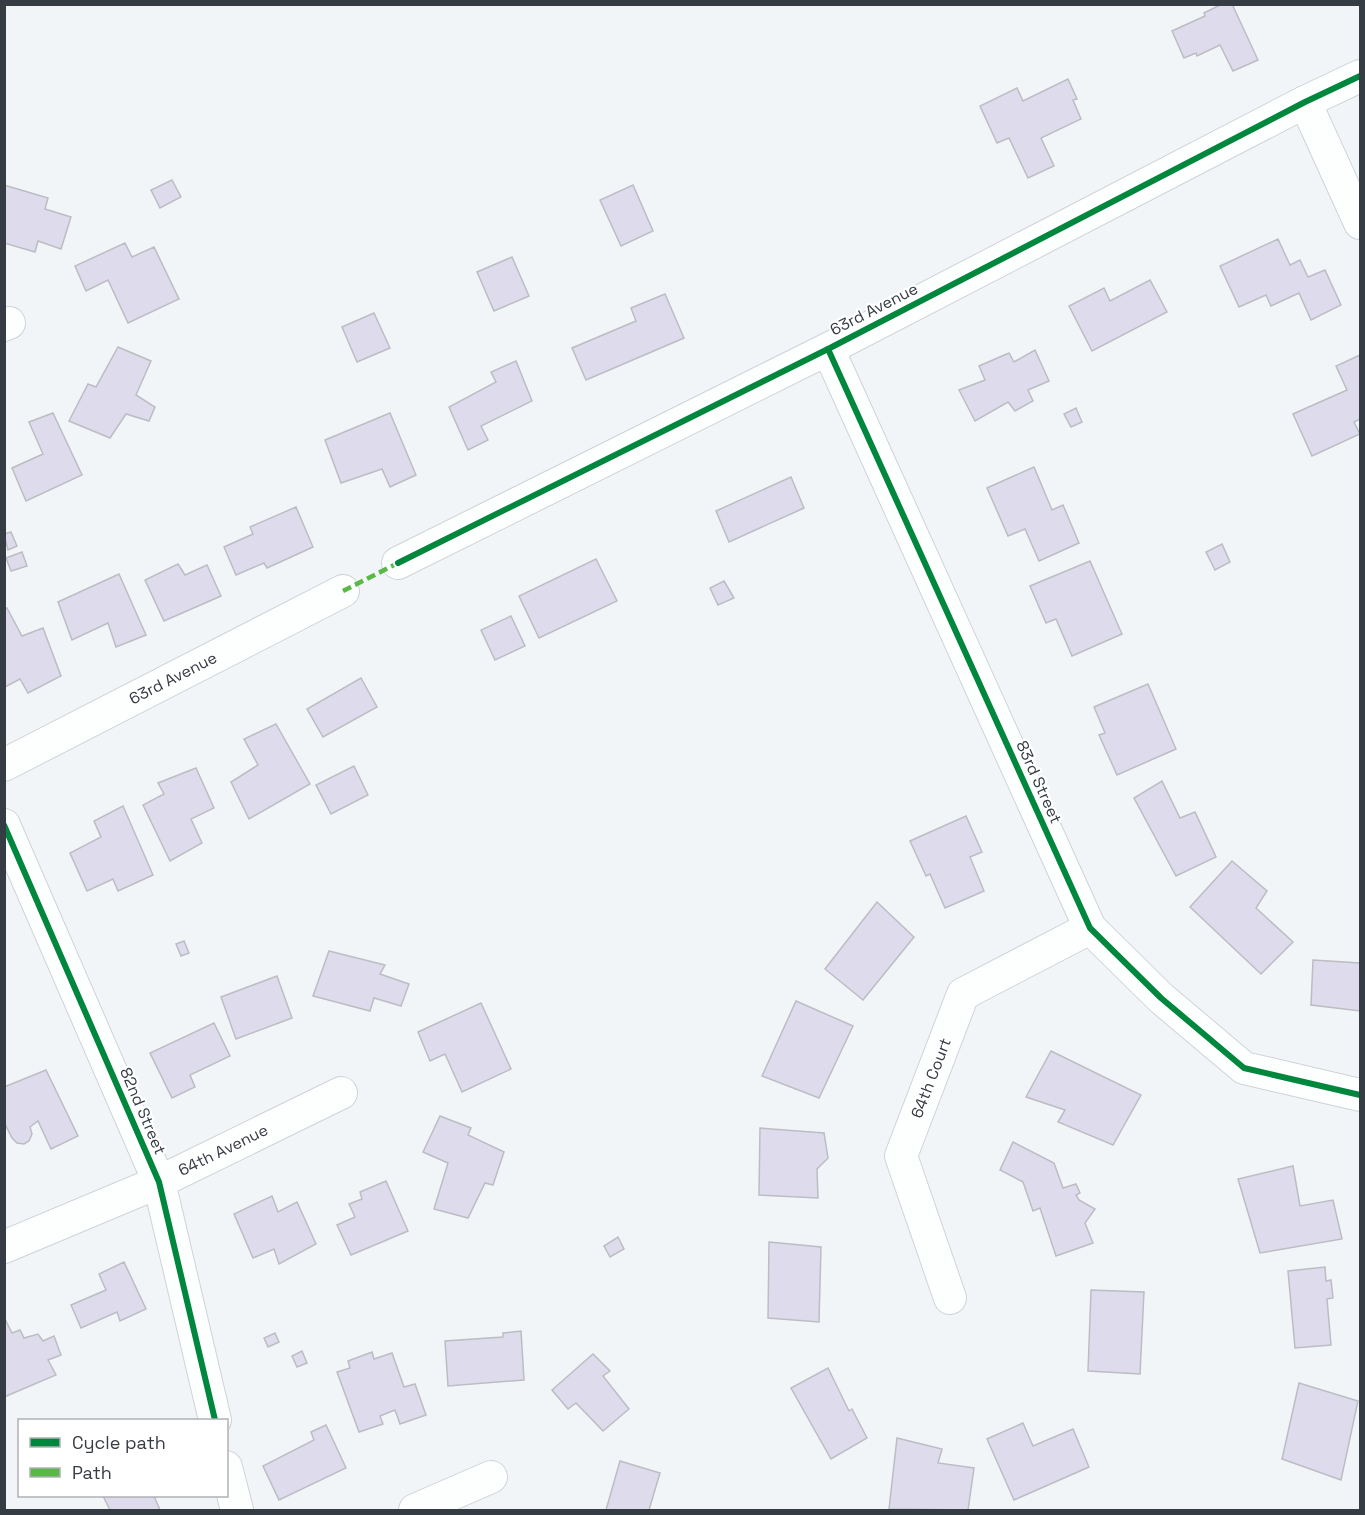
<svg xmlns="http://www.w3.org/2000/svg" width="1365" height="1515" font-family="'Space Grotesk',sans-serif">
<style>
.building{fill:#dddbec;stroke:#bcbdc3;stroke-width:1.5}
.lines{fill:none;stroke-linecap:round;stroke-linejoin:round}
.minor-casing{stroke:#cfd3d8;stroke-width:34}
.minor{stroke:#fdfefe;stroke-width:32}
.quiet{stroke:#58b947;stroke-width:4.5;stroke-dasharray:9 4.5;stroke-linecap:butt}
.cycleway-casing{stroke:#fff;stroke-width:10}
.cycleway{stroke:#00873e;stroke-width:6}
.labels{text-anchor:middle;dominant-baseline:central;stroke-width:4.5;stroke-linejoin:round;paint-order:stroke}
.street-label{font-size:16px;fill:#363c44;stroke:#fff}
</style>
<rect width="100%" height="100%" fill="#f2f5f8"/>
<g class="building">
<path d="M1222,4h10l26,56 -25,11 -13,-26 -23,11 -1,-3 -12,5 -12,-27 33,-15 -1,-3z"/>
<path d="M1068,79l9,20 -4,1 8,19 -40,19 13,28 -26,12 -19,-40 -12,5 -17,-37 37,-18 6,13z"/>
<path d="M172,180l9,17 -21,11 -9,-18z"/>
<path d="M4,185l44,13 -3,11 26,8 -10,32 -23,-8 -3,11 -31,-9z"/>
<path d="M633,185l20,46 -32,15 -21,-46z"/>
<path d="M1278,239l12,26 10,-5 8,17 17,-7 16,35 -30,15 -12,-27 -28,13 -5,-11 -27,12 -19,-41z"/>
<path d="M125,243l7,14 22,-10 25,52 -51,24 -20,-43 -22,11 -11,-25z"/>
<path d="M512,257l17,39 -35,15 -17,-39z"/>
<path d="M1150,280l17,32 -75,39 -23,-45 35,-18 6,13z"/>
<path d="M665,294l19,44 -98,42 -14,-32 64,-27 -5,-13z"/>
<path d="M374,313l16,35 -33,14 -15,-35z"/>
<path d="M118,347l33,14 -15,34 19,12 -6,14 -23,-7 -16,24 -41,-17 19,-37 8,3z"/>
<path d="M1035,350l14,31 -21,9 5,11 -18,10 -7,-9 -33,19 -16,-31 26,-10 -6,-14 30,-13 5,9z"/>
<path d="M1360,355v64l-6,3 6,12 -48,22 -19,-42 54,-24 -11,-24z"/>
<path d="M516,361l16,40 -51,25 7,14 -20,10 -19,-43 47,-25 -5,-10z"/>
<path d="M1076,408l6,14 -11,5 -7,-13z"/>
<path d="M53,413l29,62 -56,26 -14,-33 31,-14 -14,-32z"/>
<path d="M390,413l26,62 -26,12 -8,-18 -41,14 -16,-43z"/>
<path d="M1034,467l18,43 11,-5 16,38 -40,18 -14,-32 -17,7 -21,-48z"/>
<path d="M791,477l13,31 -75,34 -13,-31z"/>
<path d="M296,507l17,40 -46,21 -3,-5 -28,12 -12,-28 29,-13 -3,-7z"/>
<path d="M11,532l6,14 -9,4 -4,-16z"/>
<path d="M1222,544l8,18 -15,8 -9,-18z"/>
<path d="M22,552l5,14 -16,5 -5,-13z"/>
<path d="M596,559l21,42 -78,37 -20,-42z"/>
<path d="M1090,561l32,73 -50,22 -16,-37 -10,4 -16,-37z"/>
<path d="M178,564l7,11 22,-10 14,31 -57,25 -19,-41z"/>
<path d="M119,574l27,61 -30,12 -8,-24 -36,17 -14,-38z"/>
<path d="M724,581l10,17 -16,7 -8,-17z"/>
<path d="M7,608l15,28 21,-8 18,48 -33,17 -8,-14 -15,8 -1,-78z"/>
<path d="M511,616l14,30 -30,14 -14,-30z"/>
<path d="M361,678l16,29 -54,30 -16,-28z"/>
<path d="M1148,684l28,65 -59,26 -18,-40 6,-2 -11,-26z"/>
<path d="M276,724l34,60 -61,35 -18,-37 27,-17 -14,-26z"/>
<path d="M354,766l14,29 -37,19 -15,-29z"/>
<path d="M196,768l18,40 -23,11 11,24 -32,18 -27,-56 21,-11 -6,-11z"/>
<path d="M1162,781l18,37 15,-6 21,45 -40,19 -42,-78z"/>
<path d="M123,806l30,69 -35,16 -5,-12 -26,12 -17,-38 31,-16 -7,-16z"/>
<path d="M966,816l16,36 -12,5 14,34 -39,17 -15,-34 -4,2 -16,-35z"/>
<path d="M1232,861l35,30 -11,17 37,34 -32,32 -71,-67z"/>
<path d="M877,902l37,35 -51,63 -38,-31z"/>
<path d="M184,941l5,12 -8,3 -5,-12z"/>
<path d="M329,951l56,14 -5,9 29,10 -8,22 -27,-8 -4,13 -57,-15z"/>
<path d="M1313,960l47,3v48l-49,-6z"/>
<path d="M277,976l15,42 -56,21 -15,-42z"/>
<path d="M796,1001l57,25 -34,72 -57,-22z"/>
<path d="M481,1003l30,66 -49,23 -17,-38 -15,7 -12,-29z"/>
<path d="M214,1023l16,33 -40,19 5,12 -23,11 -22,-45z"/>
<path d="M1051,1051l90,44 -28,50 -55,-23 7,-12 -39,-13z"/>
<path d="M46,1070l32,66 -27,13 -13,-28 -8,6 2,7 -3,7 -5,3 -7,-1 -5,-5 -8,-16v-35z"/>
<path d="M440,1116l31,12 -3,7 36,17 -11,33 -8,-2 -17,35 -34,-9 14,-46 -25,-11z"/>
<path d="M760,1128l64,5 4,25 -11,11 1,29 -59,-3z"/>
<path d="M1013,1142l41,21 9,25 13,-4 4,9 -4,2 3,5 16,9 -10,14 8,20 -37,13 -16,-48 -7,3 -10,-29 -23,-12z"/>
<path d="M1293,1166l7,40 33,-6 9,39 -82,14 -22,-74z"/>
<path d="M386,1181l22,50 -57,24 -14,-30 18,-8 -6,-13 13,-5 -2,-7z"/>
<path d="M272,1196l6,16 19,-10 19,42 -37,20 -5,-15 -21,9 -19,-44z"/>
<path d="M618,1237l6,12 -14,8 -6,-11z"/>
<path d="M769,1242l52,5 -2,75 -51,-4z"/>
<path d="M124,1262l22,47 -26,12 -3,-9 -36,16 -10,-23 35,-15 -7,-16z"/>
<path d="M1325,1267l1,14 5,-1 2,18 -6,1 4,46 -36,3 -7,-77z"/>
<path d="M1091,1290l53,2 -4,82 -52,-3z"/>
<path d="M4,1317l8,16 8,-3 4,8 14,-4 5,7 11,-5 7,19 -13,5 8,15 -52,22z"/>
<path d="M521,1331l3,49 -76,6 -3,-45 58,-4v-4z"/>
<path d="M275,1333l4,9 -11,5 -4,-9z"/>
<path d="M302,1351l5,12 -10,4 -5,-11z"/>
<path d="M372,1352l2,7 18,-6 12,34 11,-3 11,31 -26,9 -5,-14 -15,6 3,8 -24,8 -22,-60 13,-4 -2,-7z"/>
<path d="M593,1354l17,17 -7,5 26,33 -26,22 -27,-28 -8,6 -16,-19z"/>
<path d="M828,1368l21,43 3,-2 15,29 -36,21 -40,-71z"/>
<path d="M1299,1383l59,18 -17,79 -59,-21z"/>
<path d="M1023,1423l10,23 40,-17 16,38 -75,33 -27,-61z"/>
<path d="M326,1425l20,43 -67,32 -16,-34 51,-26 -3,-8z"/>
<path d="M897,1438l45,11 -4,14 36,5 -6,42 -79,-1z"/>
<path d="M620,1461l40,12 -11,37h-43z"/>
<path d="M103,1496h51l6,14h-50z"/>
</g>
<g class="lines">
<defs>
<g id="minor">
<path d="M1305,102l55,121"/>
<path d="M4,325l5,-2"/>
<path d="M828,349l262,579 71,70 83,70 116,27"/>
<path d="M398,563l430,-214 477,-247 55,-26"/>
<path d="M4,765l339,-174"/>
<path d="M4,825l155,357 56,238"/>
<path d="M4,1247l155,-65 182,-89"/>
<path d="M950,1298l-49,-142 62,-162 127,-66"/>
<path d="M226,1467l11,43"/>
<path d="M415,1510l76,-33"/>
</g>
</defs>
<use href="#minor" class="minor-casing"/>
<use href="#minor" class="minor"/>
<path class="quiet" d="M343,591l55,-28"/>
<defs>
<g id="cycleway">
<path d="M828,349l262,579 71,70 83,70 116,27"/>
<path d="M398,563l430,-214 477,-247 55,-26"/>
<path d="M4,825l155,357 56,238"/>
</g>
</defs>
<use href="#cycleway" class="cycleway-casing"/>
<use href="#cycleway" class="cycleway"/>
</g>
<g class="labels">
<g class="street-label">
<text transform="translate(874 309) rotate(-27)">63rd Avenue</text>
<text transform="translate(173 678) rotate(-27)">63rd Avenue</text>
<text transform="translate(1039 782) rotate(66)">83rd Street</text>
<text transform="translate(931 1078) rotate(-69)">64th Court</text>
<text transform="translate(143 1111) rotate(67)">82nd Street</text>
<text transform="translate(223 1150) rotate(-26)">64th Avenue</text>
</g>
</g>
<rect width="1365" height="1515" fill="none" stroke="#363c44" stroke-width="12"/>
<rect x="18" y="1419" width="210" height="78" fill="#ffffff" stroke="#afb1b4" stroke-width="1.5"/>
<rect x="30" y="1438" width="30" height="9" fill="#00873e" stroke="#afb1b4" stroke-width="1.5"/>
<text x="72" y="1449" font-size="18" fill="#363c44">Cycle path</text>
<rect x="30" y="1468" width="30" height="9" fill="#58b947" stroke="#afb1b4" stroke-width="1.5"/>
<text x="72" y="1479" font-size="18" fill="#363c44">Path</text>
</svg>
